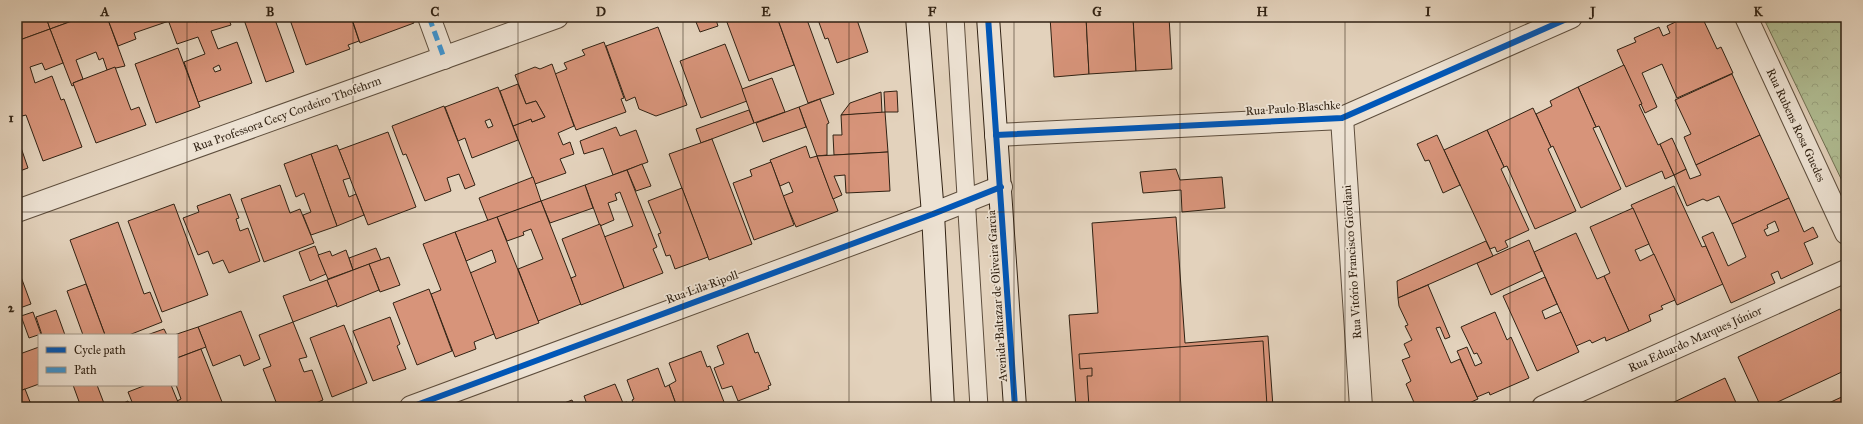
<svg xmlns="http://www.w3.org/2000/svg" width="1863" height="424" font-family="'IM FELL Great Primer',serif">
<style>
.park{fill:url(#park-crowns);stroke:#707053}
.building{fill:#d7947a;stroke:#312213;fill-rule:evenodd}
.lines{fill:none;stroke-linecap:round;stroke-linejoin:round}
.service-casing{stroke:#5e4e3d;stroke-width:19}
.pedestrian-casing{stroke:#5e4e3d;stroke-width:24}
.minor-casing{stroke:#5e4e3d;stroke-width:24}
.tertiary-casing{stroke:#5e4e3d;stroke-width:24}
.secondary-casing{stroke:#312213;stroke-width:24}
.service{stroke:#ede2d3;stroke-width:17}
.pedestrian{stroke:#ede2d3;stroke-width:22}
.minor{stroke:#ede2d3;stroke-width:22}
.tertiary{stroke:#ede2d3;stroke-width:22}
.secondary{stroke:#ede2d3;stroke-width:22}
.quiet{stroke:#3d95d3;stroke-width:5;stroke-dasharray:10 5;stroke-linecap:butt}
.cycleway-casing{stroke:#ede2d3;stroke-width:8}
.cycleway{stroke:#0057b8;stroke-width:6}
.grid{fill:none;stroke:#312213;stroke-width:1;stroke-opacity:0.55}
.labels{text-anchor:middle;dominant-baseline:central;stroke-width:3.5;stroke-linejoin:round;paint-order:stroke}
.street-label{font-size:12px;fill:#312213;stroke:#ede2d3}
.neatline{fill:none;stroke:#312213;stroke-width:1.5}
.grid-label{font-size:13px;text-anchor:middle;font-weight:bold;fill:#312213}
</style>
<defs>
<pattern id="park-crowns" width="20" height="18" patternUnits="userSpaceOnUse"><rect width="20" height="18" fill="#b0bd93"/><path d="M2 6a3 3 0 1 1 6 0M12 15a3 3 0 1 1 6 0" fill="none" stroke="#98a27e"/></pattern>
</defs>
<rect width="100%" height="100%" fill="#e3d2bc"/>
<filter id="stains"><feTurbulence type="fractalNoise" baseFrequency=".005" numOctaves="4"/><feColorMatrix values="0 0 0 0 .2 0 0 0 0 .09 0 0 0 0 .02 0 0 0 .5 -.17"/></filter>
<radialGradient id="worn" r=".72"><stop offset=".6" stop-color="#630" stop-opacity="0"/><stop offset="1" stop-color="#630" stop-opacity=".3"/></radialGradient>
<path class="park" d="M1764,17h82v172l-83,-172z"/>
<g class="building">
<path d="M34,17h12l4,12 -33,12v-18z"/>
<path d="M46,17h37l-33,12z"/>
<path d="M83,17h24l18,49 -18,4 -4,-12 -4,2 -3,-8 -20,8 7,19 -10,4 1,2 -2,1 -22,-57z"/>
<path d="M107,17h60l2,4 -35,12 2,6 -18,7z"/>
<path d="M167,17h27l2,5 7,-3 -1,-2h26l3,8 -20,6 7,18 19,-7 15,41 -54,19 -14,-40 21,-8 -7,-17 -21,7zM219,65l2,5 -6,2 -2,-4z"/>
<path d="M243,17h31l20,55 -28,10z"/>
<path d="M289,17h62l8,24 -11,4 2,4 -44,16z"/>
<path d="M357,17h55l2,6 -54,20 -8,-24z"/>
<path d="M694,17h21l3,9 -18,6z"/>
<path d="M725,17h52l17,48 -45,16z"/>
<path d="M777,17h29l28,77 -26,9z"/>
<path d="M817,17h39l12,35 -31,11 -9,-25 -3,1z"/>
<path d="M1050,17h36l3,57 -35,3z"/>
<path d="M1086,17h47l3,54 -47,3z"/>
<path d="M1133,17h36l3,52 -36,2z"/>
<path d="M1686,17h16l15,32 4,-2 12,26 -56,25 -15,-34 -20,9 15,34 -12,6 -28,-63 19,-8 -2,-4 25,-11 4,9 7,-3 -3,-7z"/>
<path d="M658,27l29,78 -31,11 -17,-7 -4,-12 -9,4 -20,-55z"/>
<path d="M50,29l13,34 -18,7 -3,-7 -12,4 5,16 17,-7 9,24 3,-1 18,48 -39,14 -17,-46 -4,1 -5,-14v-61z"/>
<path d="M604,42l20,56 -3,1 5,13 -50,18 -21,-56 12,-5 -3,-6 21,-8 -3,-5z"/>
<path d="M725,44l22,57 -46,17 -21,-57z"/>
<path d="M178,48l22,59 -44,16 -21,-59z"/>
<path d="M552,64l22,62 -16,7 5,12 7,-3 4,12 -14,5 6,14 -31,11 -22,-58 18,-7 1,3 13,-5 -9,-16 -10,3 -11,-29 20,-8 5,2z"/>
<path d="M1624,65l18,39 -3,1 19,40 2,-1 14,31 -9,4 -3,-8 -36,16 -27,-61 -3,1 -18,-40z"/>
<path d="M115,67l16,43 8,-3 7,18 -50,18 -23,-60z"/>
<path d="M1732,74l28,61 -64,30 -12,-28 7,-3 -16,-34z"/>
<path d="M772,78l13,34 -31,11 -12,-34z"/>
<path d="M518,84l8,20 10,-3 9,16 -13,5 -1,-3 -18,7 -13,-35z"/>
<path d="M498,87l20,53 -46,18 -7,-20 -7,3 -13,-34zM490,119l3,7 -5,2 -3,-7z"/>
<path d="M1578,87l18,40 -3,1 28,61 -40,19 -28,-62 -2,1 -15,-33 16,-8 -2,-5z"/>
<path d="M897,91l1,21h-13l-1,-20z"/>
<path d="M881,92l1,21 -41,2 9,-12z"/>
<path d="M820,99l9,24 -2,1v31l-10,1 -18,-49z"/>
<path d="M444,106l31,79 -10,4 -6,-15 -12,4 4,13 -26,10 -19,-47 -3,1 -11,-29z"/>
<path d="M799,107l7,20 -43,15 -7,-19z"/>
<path d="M1533,108l18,39 -3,2 28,62 -41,18 -28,-63 -3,1 -17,-37z"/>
<path d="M749,110l5,13 -53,20 -5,-14z"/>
<path d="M885,112l3,40 -54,3 -1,-20h9l-1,-20z"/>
<path d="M616,127l4,9 16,-6 12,32 -35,13 -10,-27 -19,6 -4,-13z"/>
<path d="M1487,130l17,37 -3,2 28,61 -24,11 3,6 -11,5 -2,-5 -5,2 -46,-99z"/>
<path d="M388,132l28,75 -48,18 -29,-75z"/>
<path d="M1437,135l23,50 -17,8 -14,-33 -4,1 -8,-17z"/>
<path d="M1760,135l29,63 -57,26 -13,-28 -12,5 -4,-2 -16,7 -13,-31 12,-6 4,10 11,-4 -5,-10z"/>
<path d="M17,136l11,32 -11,4z"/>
<path d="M1672,138l14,31 -12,6 -14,-31z"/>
<path d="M712,139l40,105 -43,16 -40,-106z"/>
<path d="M337,145l13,33 -7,2 6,17 7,-3 8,21 -27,11 -26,-72z"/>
<path d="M806,146l4,12 7,-2 21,55 -42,16 -13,-31 10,-4 -4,-10 -9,4 -10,-26z"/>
<path d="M888,152l2,39 -44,2 -1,-18 -11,1 8,19 -9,4 -16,-43z"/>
<path d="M311,154l26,72 -26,9 -8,-20 8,-3 -7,-19 -8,4 -12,-33z"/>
<path d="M771,162l23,63 -40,15 -21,-57 19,-7 -2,-6z"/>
<path d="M642,164l9,22 -15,5 -9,-21z"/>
<path d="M1176,169l4,11 42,-3 3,31 -43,4 -1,-22 -38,3 -3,-21z"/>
<path d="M627,170l30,77 -4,2 10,24 -39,15 -20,-51 29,-11 -13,-34 -5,2 2,6 -9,3 6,17 -14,6 -15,-41z"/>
<path d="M533,177l8,24 -53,20 -9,-23z"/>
<path d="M280,185l10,28 10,-4 14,34 -50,19 -23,-63z"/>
<path d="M585,185l8,23 -43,15 -9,-22z"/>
<path d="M1674,186l28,61 4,-1 17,38 -46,21 -46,-100z"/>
<path d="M682,188l26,69 -33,12 -5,-14 -4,1 -8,-22 3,-1 -13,-32z"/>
<path d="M230,194l9,24 -3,1 4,12 8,-3 12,33 -31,12 -6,-13 -10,4 -5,-13 -10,4 -15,-37 16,-6 -2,-6z"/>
<path d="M1789,198l15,34 9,-5 5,10 -14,6 9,21 -32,15 -3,-8 -7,3 4,9 -44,20 -29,-66 11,-5 15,34 18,-9 -14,-33zM1775,221l4,10 -12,5 -3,-6 4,-2 -1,-3z"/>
<path d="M541,201l40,103 -43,17 -20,-52 25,-10 -12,-30 -8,3 1,3 -17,6 -10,-24z"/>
<path d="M174,204l34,91 -46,17 -34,-91z"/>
<path d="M1633,208l16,36 -14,6 5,11 14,-7 21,46 -14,6 2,3 -14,6 2,6 -22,10 -25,-55 6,-3 -20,-46z"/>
<path d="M497,217l42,106 -43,16 -26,-66 26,-11 -4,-12 -26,11 -11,-29z"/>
<path d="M1176,217l9,126 83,-7 5,71h-197l-7,-92 29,-2 -6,-90z"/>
<path d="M118,222l26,72 6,-2 12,30 -33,13h-24l-35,-95z"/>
<path d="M600,224l24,64 -43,17 -10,-27 5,-2 -14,-37z"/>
<path d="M455,232l39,102 -20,8 2,7 -21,8 -24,-63 10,-4 -18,-46z"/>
<path d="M1576,233l21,46 7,-3 25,55 -23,10 -1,-4 -13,6 -2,-3 -14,6 -42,-94z"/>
<path d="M1529,240l13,31 -51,24 -14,-32z"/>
<path d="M1486,241l7,15 -95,42 -1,-17z"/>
<path d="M315,246l11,28 -16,7 -11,-29z"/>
<path d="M376,248l5,12 -28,10 -4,-12z"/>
<path d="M346,250l7,20 -25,9 -10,-24 12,-4 2,5z"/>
<path d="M389,257l11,28 -20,7 -11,-28z"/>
<path d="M369,264l10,26 -42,17 -10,-27z"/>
<path d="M17,266l14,38 -14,5z"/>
<path d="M1545,277l12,27 -15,7 3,8 16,-7 18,40 -42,19 -34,-75z"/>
<path d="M327,280l10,25 -44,17 -10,-26z"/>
<path d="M86,284l19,51h-22l-16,-44z"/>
<path d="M1428,285l22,52 -5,2 -5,-12 -4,1 15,35 9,-4 18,40 -18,8h-44l-10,-23 5,-3 -9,-21 8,-3 -6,-13 8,-4 -7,-14 3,-1 -9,-19 -1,-8z"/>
<path d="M429,289l23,62 -35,14 -24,-62z"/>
<path d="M1840,309l6,12v49l-79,37h-6l-23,-50z"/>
<path d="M56,310l9,25h-23l-6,-18z"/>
<path d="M241,311l19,48 -16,7 -4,-11 -27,11 -15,-39z"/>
<path d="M33,312l8,22 -12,4 -8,-22z"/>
<path d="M1495,312l12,28 4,-3 18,41 -39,17 -1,-3 -12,5 -20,-46 10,-4 8,19 7,-3 -5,-10 -3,1 -13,-27z"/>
<path d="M390,317l10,27 -3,2 9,23 -33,12 -20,-50z"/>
<path d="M293,322l14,35 -8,2 5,13 8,-2 11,30 -17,7h-28l-15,-38 8,-3 -12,-31z"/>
<path d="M344,325l23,58 -35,14 -22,-59z"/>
<path d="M198,327l8,20 -29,11v-23h-3z"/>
<path d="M164,329l3,6h-20z"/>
<path d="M748,333l7,20 3,-1 13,33 -3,1 1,3 -31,12 -6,-15 -10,3 -8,-21 10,-4 -7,-18z"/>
<path d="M1263,341l4,65 -178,1 -2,-31h5v-8l-12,1 -1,-15z"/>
<path d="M39,347v37l-22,8v-37z"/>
<path d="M201,349l23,58h-44l-3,-6 4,-2 -5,-14h1v-27z"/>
<path d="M701,351l6,16 3,-1 16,41h-49l-8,-22 7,-4 -7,-18z"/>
<path d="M658,368l7,19 4,-2 8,22h-42l-3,-7 2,-1 -7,-19z"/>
<path d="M1725,378l13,29h-64l-2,-4z"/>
<path d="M615,384l8,19 4,-1 2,5h-41l-4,-11z"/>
<path d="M73,385h24l8,21 4,-2 1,3h-29z"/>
<path d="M146,385h25l9,22h-46l-6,-15z"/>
<path d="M25,389l7,18h-15v-15z"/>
<path d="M1846,395v12h-26z"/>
<path d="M572,400l3,7h-21z"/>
<path d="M128,401l3,6h-16z"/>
</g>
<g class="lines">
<defs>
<path id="service" d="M955,17l24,390"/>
<path id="pedestrian" d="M429,17l15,41"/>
<g id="minor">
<path d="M1746,17l100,216"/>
<path d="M1342,118l19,289"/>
<path d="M996,135l346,-17 229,-101"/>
<path d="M17,211l540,-194"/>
<path d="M1543,407l303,-136"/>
</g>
<path id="tertiary" d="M411,407l522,-193 68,-27"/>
<g id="secondary">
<path d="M917,17l16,197 10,193"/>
<path d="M988,17l27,390"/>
</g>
</defs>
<use href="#service" class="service-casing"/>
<use href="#pedestrian" class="pedestrian-casing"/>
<use href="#minor" class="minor-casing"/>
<use href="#tertiary" class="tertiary-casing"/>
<use href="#secondary" class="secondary-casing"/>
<use href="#service" class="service"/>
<use href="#pedestrian" class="pedestrian"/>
<use href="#minor" class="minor"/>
<use href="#tertiary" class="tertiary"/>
<use href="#secondary" class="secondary"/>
<path class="quiet" d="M429,17l15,41"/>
<defs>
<g id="cycleway">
<path d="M988,17l27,390"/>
<path d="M996,135l346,-17 229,-101"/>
<path d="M411,407l522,-193 68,-27"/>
</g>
</defs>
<use href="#cycleway" class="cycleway-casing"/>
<use href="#cycleway" class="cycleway"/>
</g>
<path class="grid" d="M187,17v390M353,17v390M518,17v390M683,17v390M849,17v390M1014,17v390M1180,17v390M1345,17v390M1510,17v390M1676,17v390M17,212h1829"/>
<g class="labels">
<g class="street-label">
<text transform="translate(1293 108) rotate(-4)">Rua Paulo Blaschke</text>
<text transform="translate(287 114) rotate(-20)">Rua Professora Cecy Cordeiro Thofehrm</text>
<text transform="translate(1796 125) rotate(65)">Rua Rubens Rosa Guedes</text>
<text transform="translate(1352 262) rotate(-94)">Rua Vitório Francisco Giordani</text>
<text transform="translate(702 287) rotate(-20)">Rua Lila Ripoll</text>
<text transform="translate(997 296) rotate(-94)">Avenida Baltazar de Oliveira Garcia</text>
<text transform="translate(1695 339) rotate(-24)">Rua Eduardo Marques Júnior</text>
</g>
</g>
<rect width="1863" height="424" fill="none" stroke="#e3d2bc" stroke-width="44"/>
<rect x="38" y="334" width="140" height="52" fill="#ede2d3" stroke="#a29586"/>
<rect x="46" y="347" width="20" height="6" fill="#0057b8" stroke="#a29586"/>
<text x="74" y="354" font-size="12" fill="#312213">Cycle path</text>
<rect x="46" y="367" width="20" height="6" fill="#3d95d3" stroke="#a29586"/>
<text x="74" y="374" font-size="12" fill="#312213">Path</text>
<rect x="22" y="22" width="1819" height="380" class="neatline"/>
<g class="grid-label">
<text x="105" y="16">A</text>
<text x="270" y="16">B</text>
<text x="435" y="16">C</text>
<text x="601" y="16">D</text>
<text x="766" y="16">E</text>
<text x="932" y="16">F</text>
<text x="1097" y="16">G</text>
<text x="1262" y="16">H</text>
<text x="1428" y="16">I</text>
<text x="1593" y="16">J</text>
<text x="1758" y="16">K</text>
<text x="11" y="122">1</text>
<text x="11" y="312">2</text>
</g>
<rect width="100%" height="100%" filter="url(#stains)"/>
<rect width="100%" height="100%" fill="url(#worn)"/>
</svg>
